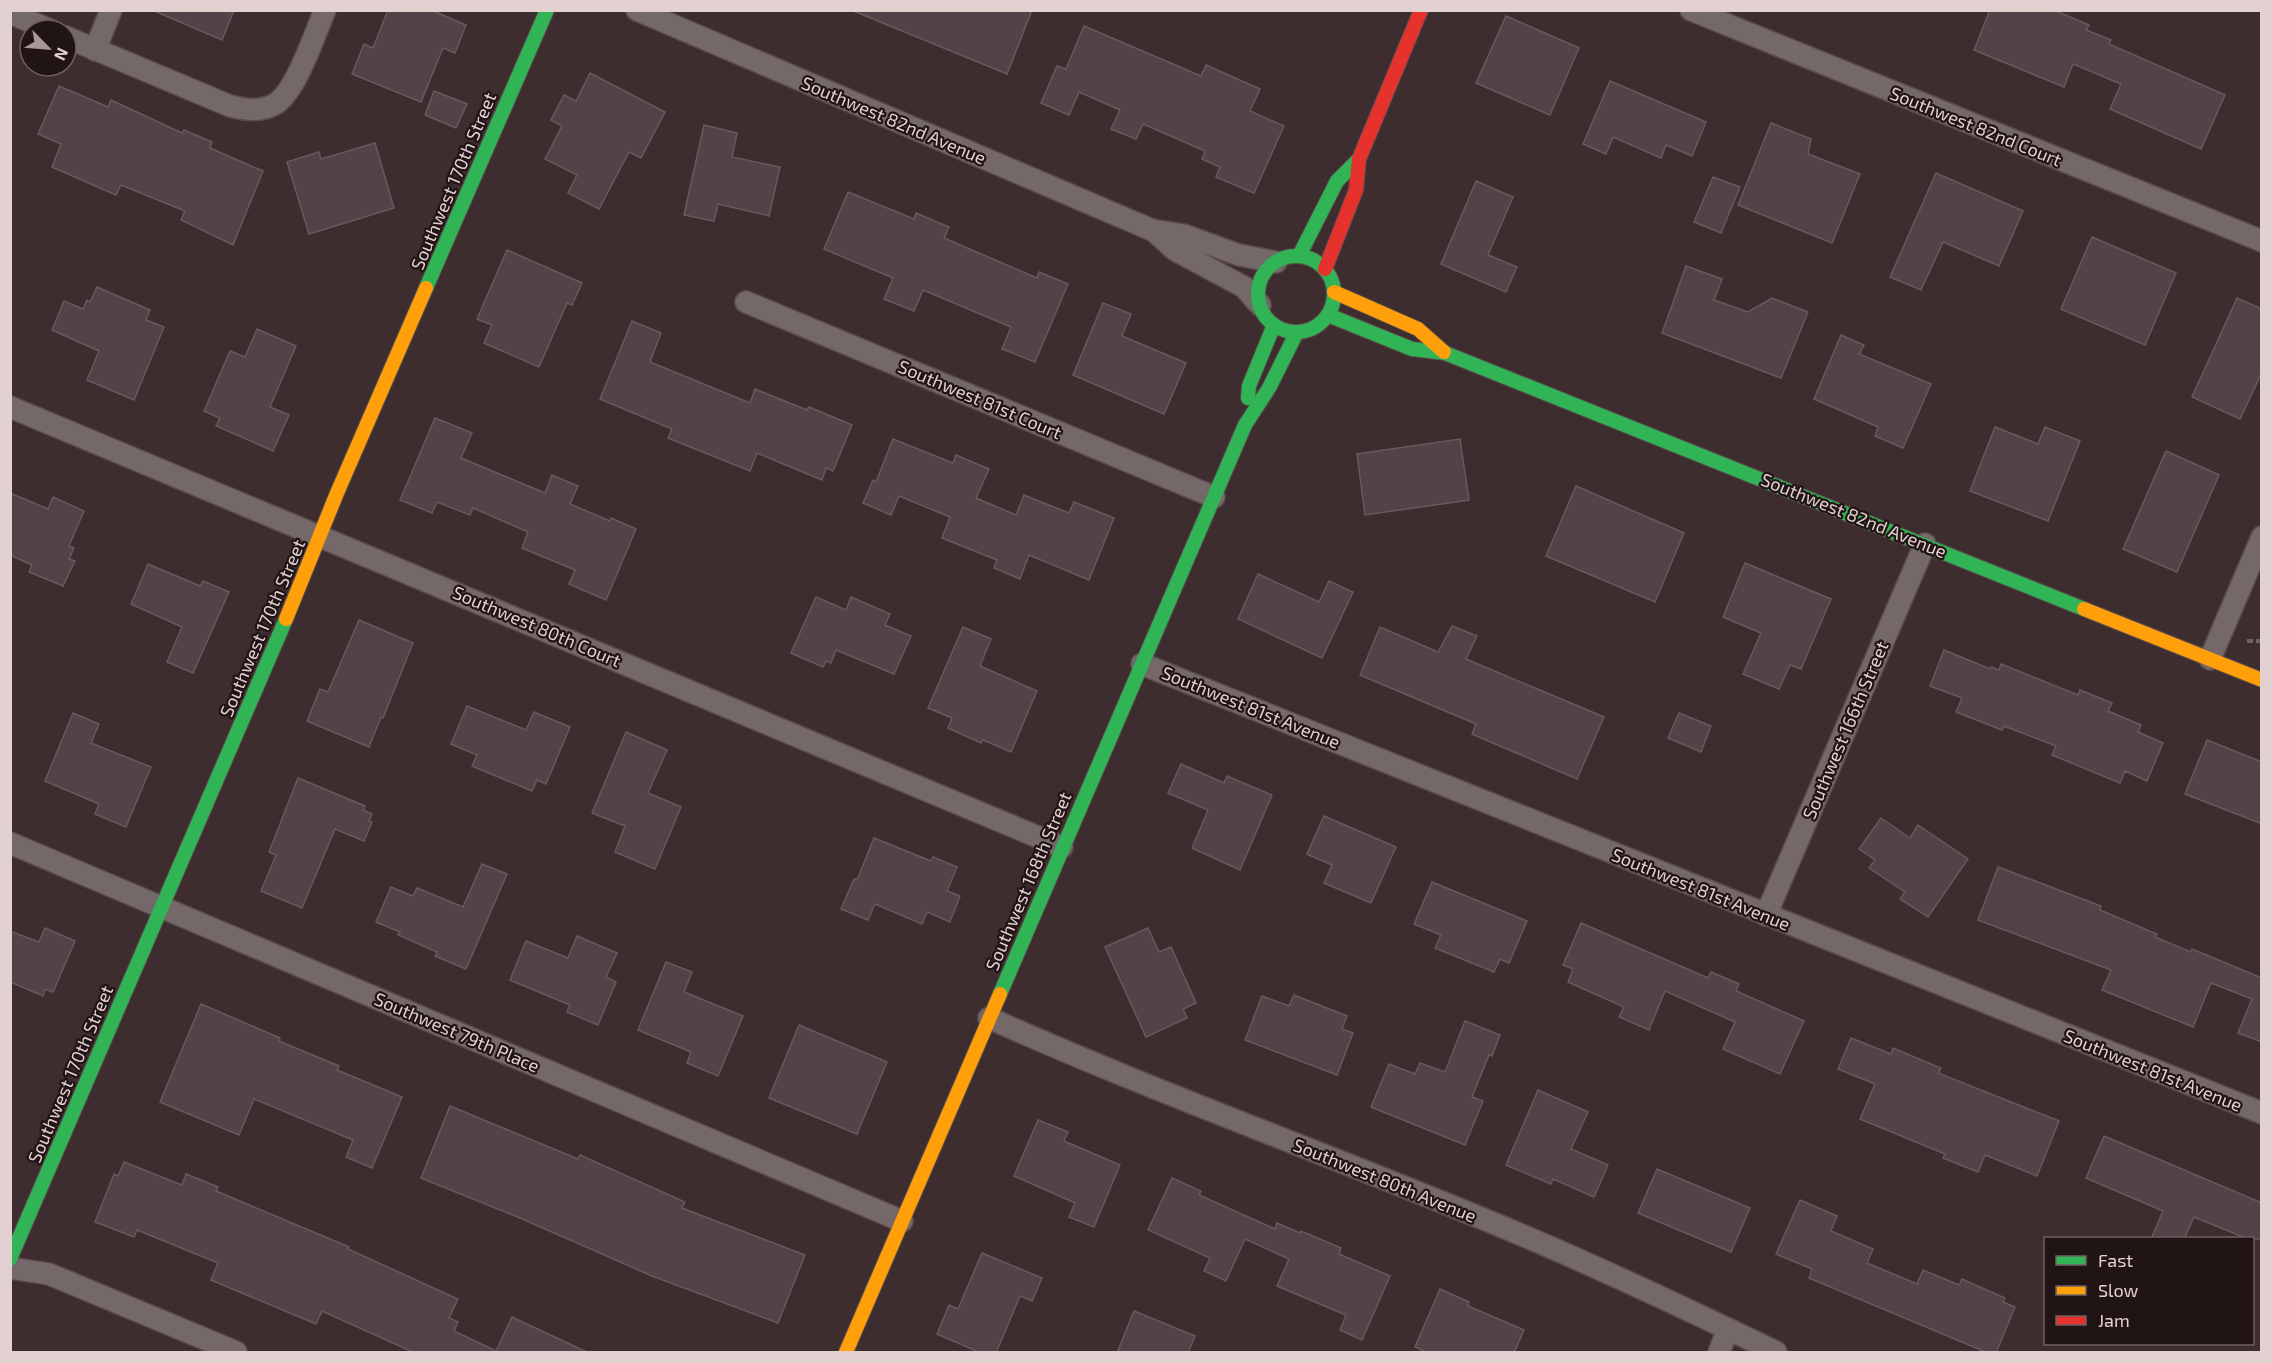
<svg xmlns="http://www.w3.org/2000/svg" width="2272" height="1363" font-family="'Exo 2',sans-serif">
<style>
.building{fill:#514347;stroke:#665a5d;stroke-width:1.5}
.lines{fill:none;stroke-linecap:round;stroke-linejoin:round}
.street-casing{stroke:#594b4c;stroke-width:24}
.fast-casing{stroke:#594b4c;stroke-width:16}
.slow-casing{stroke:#594b4c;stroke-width:16}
.jam-casing{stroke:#594b4c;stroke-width:16}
.path{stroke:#6f6465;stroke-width:4;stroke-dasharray:6 3;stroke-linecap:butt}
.street{stroke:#746869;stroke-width:21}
.fast{stroke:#30b455;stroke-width:14}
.slow{stroke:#ff9f0a;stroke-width:14}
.jam{stroke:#e5322d;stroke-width:14}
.labels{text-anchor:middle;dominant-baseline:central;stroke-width:4.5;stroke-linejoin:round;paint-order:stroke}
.street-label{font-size:18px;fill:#e3d0d1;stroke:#211415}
</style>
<rect width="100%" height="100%" fill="#3d2d2f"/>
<g class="building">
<path d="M152,10h82l-12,30z"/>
<path d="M388,10h43l35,15 -11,28 -12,-5 -22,54 -69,-28 12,-30 9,4z"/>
<path d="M851,10h181l-25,64z"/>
<path d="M1990,10h64l35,15 -3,5 25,10 -2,4 116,51 -24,54 -91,-40 11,-25 -48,-20 -9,23 -90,-37z"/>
<path d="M1506,16l73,32 -29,67 -74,-32z"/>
<path d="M1084,26l117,50 5,-11 54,24 -10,22 34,15 -30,67 -38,-16 4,-10 -18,-8 3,-8 -62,-27 -7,15 -25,-10 9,-19 -41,-18 -10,23 -28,-12 16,-37 9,3z"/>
<path d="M590,73l75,39 -24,46 -12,-6 -30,57 -31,-16 9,-18 -32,-16 17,-33 -11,-6 13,-25 12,6z"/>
<path d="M1610,81l96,41 -14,34 -26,-11 -5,13 -48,-21 -7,17 -23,-10z"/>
<path d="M59,86l49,21 3,-7 71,33 2,-3 28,12 -2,6 53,23 -30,74 -52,-25 4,-9 -64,-26 -5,10 -64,-28 9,-23 -23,-10z"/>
<path d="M434,91l33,13 -11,24 -31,-13z"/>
<path d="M1771,123l40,16 -3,15 52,20 -28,69 -94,-38z"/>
<path d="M704,125l33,8 -5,24 48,10 -11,49 -51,-12 -4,17 -30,-6z"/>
<path d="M375,143l19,65 -85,26 -22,-72 32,-10 2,7z"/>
<path d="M1936,173l87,38 -24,55 -56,-24 -22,48 -31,-13z"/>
<path d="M1713,177l27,10 -19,46 -27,-11z"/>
<path d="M1476,181l37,16 -25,58 29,12 -11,25 -65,-28z"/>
<path d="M848,192l66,27 2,-6 33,14 -5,11 93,40 2,-6 29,12 -33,78 -33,-13 9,-22 -88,-37 -9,21 -30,-12 9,-21 -69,-29z"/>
<path d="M2092,237l84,36 -31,72 -84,-36z"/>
<path d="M507,250l75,33 -10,22 -5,-2 -28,64 -55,-24 8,-18 -15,-6z"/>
<path d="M1686,266l36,13 -8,21 34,12 24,-14 36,14 -27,66 -119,-45z"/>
<path d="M97,287l53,23 -4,10 18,7 -30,73 -47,-20 12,-29 -47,-21 12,-29 19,8 4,-9 3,2z"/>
<path d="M2237,298l25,11v63l-22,47 -48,-22z"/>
<path d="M1103,303l28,11 -9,22 64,27 -22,51 -91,-39z"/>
<path d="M632,321l29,12 -11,29 100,41 5,-14 52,21 2,-3 43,18 -19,46 -7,-3 -4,12 -65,-27 -7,18 -82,-33 4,-9 -72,-30z"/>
<path d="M257,329l39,17 -26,61 19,8 -16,36 -57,-25 4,-8 -16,-7 26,-60 15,6z"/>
<path d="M1841,335l23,10 -5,9 72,30 -28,64 -28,-12 3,-9 -64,-28z"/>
<path d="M435,418l37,15 -11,25 84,35 7,-18 26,11 -8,18 40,17 1,-3 25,11 -30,71 -37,-16 6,-14 -53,-22 6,-16 -55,-24 -3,7 -33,-13 -5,11 -32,-13z"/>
<path d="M1995,427l43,17 7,-17 35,14 -32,80 -78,-30z"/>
<path d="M893,439l60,24 3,-8 33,14 -13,29 40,17 8,-20 45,18 5,-11 40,16 -25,62 -60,-25 -9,24 -26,-11 3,-8 -55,-22 8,-21 -51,-21 -8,19 -28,-12 10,-23 3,2z"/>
<path d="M1460,439l9,61 -104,15 -8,-61z"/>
<path d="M2166,451l53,24 -42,97 -54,-23z"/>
<path d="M1576,486l108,47 -29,69 -109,-46z"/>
<path d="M10,493l38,16 5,-12 31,14 -15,35 5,2 -5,11 6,2 -12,25 -34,-14 3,-7 -22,-10z"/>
<path d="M1745,563l86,36 -30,70 -11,-4 -11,24 -36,-15 18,-41 -38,-16z"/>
<path d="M148,564l52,22 3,-5 26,11 -36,81 -26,-11 15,-35 -51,-23z"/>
<path d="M1258,574l61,28 10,-21 24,11 -31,66 -84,-39z"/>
<path d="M816,597l30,13 5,-13 39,17 -5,11 26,11 -17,38 -58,-24 -5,13 -5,-2 -3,6 -32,-14z"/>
<path d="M359,620l54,23 -30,75 -2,-1 -12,30 -62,-26 13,-32 8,3z"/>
<path d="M1452,626l25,10 -11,23 138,58 -27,62 -105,-45 4,-10 -116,-49 20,-48 58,25z"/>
<path d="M963,627l28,12 -11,27 57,25 -26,61 -28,-12 -2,3 -33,-15 4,-10 -24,-10z"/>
<path d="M1944,650l46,19 1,-2 8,3 2,-6 77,31 2,-5 32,13 -4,8 33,14 -3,7 25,11 -16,38 -22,-10 -5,12 -68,-28 4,-9 -52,-20 -2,4 -46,-18 6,-14 -32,-12z"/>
<path d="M467,706l59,24 8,-18 36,15 -24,57 -9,-4 -5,11 -60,-25 5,-11 -26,-11z"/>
<path d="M73,713l26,11 -8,19 60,24 -25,60 -31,-13 4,-10 -54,-23z"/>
<path d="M1679,713l32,13 -10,26 -33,-14z"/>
<path d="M626,732l41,18 -19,43 33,14 -26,62 -40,-17 10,-26 -33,-13z"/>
<path d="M2207,740l55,22v62l-77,-30z"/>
<path d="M1181,764l43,19 3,-7 45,19 -32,75 -48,-22 16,-38 -40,-17z"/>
<path d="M298,778l67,28 -2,4 9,4 -3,7 3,1 -8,19 -29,-12 -33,79 -41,-17 15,-36 -7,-3z"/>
<path d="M1324,816l72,31 -25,56 -47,-20 8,-18 -25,-11z"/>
<path d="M1881,818l29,20 8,-13 50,34 -40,58 -28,-18 5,-7 -36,-24 6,-8 -16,-11z"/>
<path d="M874,838l57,23 2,-4 24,10 -10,24 13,5 -10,26 -23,-10 -5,12 -47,-20 -7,16 -27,-11 13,-30 3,1z"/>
<path d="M482,864l25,10 -41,95 -31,-13 2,-4 -39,-17 2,-3 -24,-10 15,-35 22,9 4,-8 46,19z"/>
<path d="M1998,867l103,39 -1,4 57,24 -2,3 36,15 1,-3 70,29v64l-24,-9 14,-34 -41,-16 -18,44 -91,-37 9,-20 -133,-50z"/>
<path d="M1432,882l95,39 -18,42 -9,-4 -6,13 -59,-24 6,-13 -27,-11z"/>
<path d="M1581,923l127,55 3,-6 28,12 -3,7 68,30 -24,53 -57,-25 12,-27 -70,-31 -16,39 -30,-13 5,-10 -56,-25 5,-13 -10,-4z"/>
<path d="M45,928l30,13 -22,51 -8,-3 -2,7 -33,-14v-51l29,11z"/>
<path d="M1148,928l11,24 12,-5 25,56 -13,6 4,9 -41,19 -41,-90z"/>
<path d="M577,936l40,17 -11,24 10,5 -18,43 -31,-13 3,-7 -60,-25 16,-39 42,17z"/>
<path d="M666,962l26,10 -8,20 59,24 -25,60 -31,-13 4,-11 -53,-22z"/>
<path d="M1294,995l53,21 -5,13 11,4 -16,42 -92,-35 17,-44 27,10z"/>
<path d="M201,1004l79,34 -1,3 60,25 -2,4 65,27 -30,71 -26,-11 7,-17 -99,-41 -15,36 -79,-33z"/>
<path d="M1465,1021l35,14 -8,21 -3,-1 -17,42 11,4 -18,44 -94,-38 18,-43 26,10 5,-11 25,9z"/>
<path d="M799,1025l88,37 -30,72 -88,-36z"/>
<path d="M1851,1038l40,16 2,-6 48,20 -3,5 121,48 -22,55 -52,-21 -7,17 -35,-14 2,-4 -85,-35 15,-35 -37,-15z"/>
<path d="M1538,1090l50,22 -17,37 37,16 -14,32 -41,-18 -2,5 -45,-19z"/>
<path d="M450,1106l128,53 2,-4 105,47 -3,6 123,47 -27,68 -126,-47 -132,-58 -99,-40z"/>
<path d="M1038,1120l30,12 -4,9 56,24 -26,62 -25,-10 6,-14 -61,-27z"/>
<path d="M2104,1136l158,67v36h-14l-54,-22 -10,22h-33l12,-28 -77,-33z"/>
<path d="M124,1162l58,23 4,-11 32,13 -2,4 133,56 -1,2 110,50 -9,19 9,4 -4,9 42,20 16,-34 77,36h-174l-93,-42 -6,13 -105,-44 7,-17 -81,-33 -3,7 -39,-15 19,-48 4,2z"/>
<path d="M1657,1169l93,39 -19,44 -93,-39z"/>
<path d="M1172,1178l29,13 -2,4 76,34 2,-6 23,10 1,-2 40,17 -2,6 51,22 -28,64 -22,-10 6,-15 -69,-29 12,-27 -44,-20 -19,42 -22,-10 6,-13 -62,-28z"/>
<path d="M1800,1200l37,16 -6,15 42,18 -6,14 50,21 6,-14 36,15 3,-6 43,19 -2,4 12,5 -19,46h-8l-179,-75 3,-9 -36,-15z"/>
<path d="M982,1253l60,25 -10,23 -12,-5 -24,57h-15l-44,-19 12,-29 9,4z"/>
<path d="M1440,1289l29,13 -1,4 56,24 -10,23h-86l-13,-6z"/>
<path d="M1134,1311l61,25 -7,17h-71z"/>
</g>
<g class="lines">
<defs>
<g id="street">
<path d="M637,10l515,220 32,5 55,20 37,7"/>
<path d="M1691,10l571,231"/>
<path d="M10,13l40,17"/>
<path d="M66,37l164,69c16,4 31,6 45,-2 21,-12 40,-71 50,-94"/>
<path d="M95,50l16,-40"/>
<path d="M1153,230l22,20 69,37 16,18"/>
<path d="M746,302l468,195"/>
<path d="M10,407l1052,440"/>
<path d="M2210,659l52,-122"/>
<path d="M1142,664l1120,449"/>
<path d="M10,843l892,378"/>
<path d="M1766,915l159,-371"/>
<path d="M989,1018c174,78 353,141 528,215 88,37 174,78 259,119"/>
<path d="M10,1268l39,6 187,78"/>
<path d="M1719,1352l9,-23"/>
</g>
<g id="fast">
<path d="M1299,256l38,-75 22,-22"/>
<circle cx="1296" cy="294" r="38"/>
<path d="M426,288l121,-278"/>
<path d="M1328,315l84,34 33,4 639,256"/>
<path d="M1248,398l1,-12 25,-61"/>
<path d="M1000,994l245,-569 24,-37 28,-56"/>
<path d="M10,1259l276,-640"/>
</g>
<g id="slow">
<path d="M1334,292l84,37 26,23"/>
<path d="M2084,609l178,71"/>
<path d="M286,619l51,-126 89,-205"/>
<path d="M846,1352l154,-358"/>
</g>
<path id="jam" d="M1325,269l31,-79 3,-31 62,-149"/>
</defs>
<use href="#street" class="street-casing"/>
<use href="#fast" class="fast-casing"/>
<use href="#slow" class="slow-casing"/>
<use href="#jam" class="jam-casing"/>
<path class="path" d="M2247,641h15"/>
<use href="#street" class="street"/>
<use href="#fast" class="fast"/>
<use href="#slow" class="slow"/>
<use href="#jam" class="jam"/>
</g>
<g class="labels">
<g class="street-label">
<text transform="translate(894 120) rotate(23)">Southwest 82nd Avenue</text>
<text transform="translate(1976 126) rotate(22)">Southwest 82nd Court</text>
<text transform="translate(453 181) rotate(-67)">Southwest 170th Street</text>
<text transform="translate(980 399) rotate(23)">Southwest 81st Court</text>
<text transform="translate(1854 515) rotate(22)">Southwest 82nd Avenue</text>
<text transform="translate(537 626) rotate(23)">Southwest 80th Court</text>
<text transform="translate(262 628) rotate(-67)">Southwest 170th Street</text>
<text transform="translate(1251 707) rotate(22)">Southwest 81st Avenue</text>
<text transform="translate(1845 730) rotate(-67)">Southwest 166th Street</text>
<text transform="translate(1028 881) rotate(-67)">Southwest 168th Street</text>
<text transform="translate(1701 889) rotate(22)">Southwest 81st Avenue</text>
<text transform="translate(457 1032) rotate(23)">Southwest 79th Place</text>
<text transform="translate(2153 1070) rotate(22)">Southwest 81st Avenue</text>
<text transform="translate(70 1074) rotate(-67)">Southwest 170th Street</text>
<text transform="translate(1385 1180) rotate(22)">Southwest 80th Avenue</text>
</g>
</g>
<rect width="2272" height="1363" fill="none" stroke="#e3d0d1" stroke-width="24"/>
<rect x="2044" y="1237" width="210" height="108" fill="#211415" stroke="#6f5f60" stroke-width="1.5"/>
<rect x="2056" y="1256" width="30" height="9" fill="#30b455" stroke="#6f5f60" stroke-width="1.5"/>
<text x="2098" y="1267" font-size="18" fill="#e3d0d1">Fast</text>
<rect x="2056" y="1286" width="30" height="9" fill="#ff9f0a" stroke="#6f5f60" stroke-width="1.5"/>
<text x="2098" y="1297" font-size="18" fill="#e3d0d1">Slow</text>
<rect x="2056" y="1316" width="30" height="9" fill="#e5322d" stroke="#6f5f60" stroke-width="1.5"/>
<text x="2098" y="1327" font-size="18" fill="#e3d0d1">Jam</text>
<g transform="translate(48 48) rotate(115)"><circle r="28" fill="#211415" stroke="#6f5f60" stroke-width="1.5"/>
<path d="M0-4.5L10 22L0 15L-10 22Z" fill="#a99798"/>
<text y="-9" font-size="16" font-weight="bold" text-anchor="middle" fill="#e3d0d1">N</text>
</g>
</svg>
